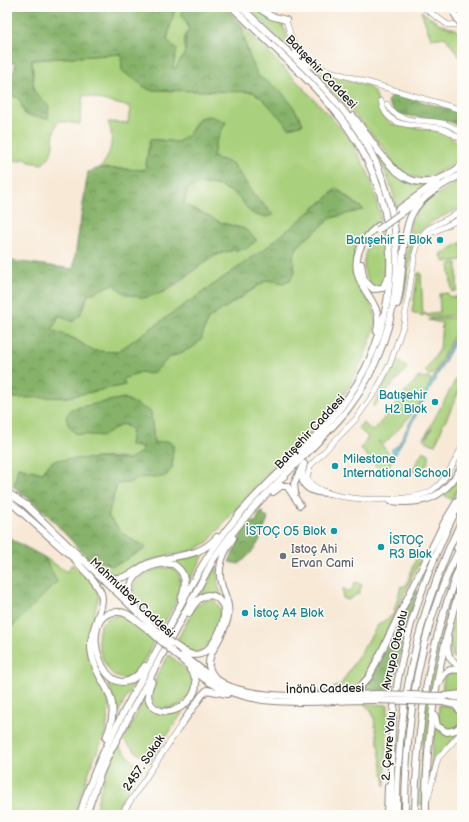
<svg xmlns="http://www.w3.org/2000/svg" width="469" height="822" font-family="'Balsamiq Sans',sans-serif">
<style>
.green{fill:#a9d07b;stroke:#62764c}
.forest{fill:url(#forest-crowns);stroke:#516744}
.water{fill:url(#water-rules);stroke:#3e717d}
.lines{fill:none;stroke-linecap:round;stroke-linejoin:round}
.stream{stroke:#60c6de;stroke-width:1}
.major-casing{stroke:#8a827a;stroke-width:6}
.highway-casing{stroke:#8a827a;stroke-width:8}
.major{stroke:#fff;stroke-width:5}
.highway{stroke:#fff;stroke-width:6}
.highway-bridge-casing{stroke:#8a827a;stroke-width:8;stroke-linecap:butt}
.highway-bridge{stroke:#fff;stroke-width:6}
.culture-dot{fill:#0f9aa8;stroke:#fdfcf7;stroke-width:1.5}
.worship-dot{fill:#6b7280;stroke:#fdfcf7;stroke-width:1.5}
.labels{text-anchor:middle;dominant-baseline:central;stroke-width:3;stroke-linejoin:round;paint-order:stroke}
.street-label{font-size:12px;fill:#1c1c1c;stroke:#fdfcf7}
.culture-label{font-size:12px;fill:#0d838f;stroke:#fdfcf7;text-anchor:end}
.worship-label{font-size:12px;fill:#5b616d;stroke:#fdfcf7;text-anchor:start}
</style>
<defs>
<pattern id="forest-crowns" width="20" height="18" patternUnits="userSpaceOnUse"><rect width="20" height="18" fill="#86b26b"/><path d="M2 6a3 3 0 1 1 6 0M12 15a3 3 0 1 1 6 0" fill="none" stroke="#6d9057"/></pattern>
<pattern id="water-rules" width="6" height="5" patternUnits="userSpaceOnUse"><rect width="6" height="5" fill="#60c6de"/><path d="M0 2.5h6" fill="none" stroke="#53aabe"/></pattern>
</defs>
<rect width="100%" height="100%" fill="#fdfcf7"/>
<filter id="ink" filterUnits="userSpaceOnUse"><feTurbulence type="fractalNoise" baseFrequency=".025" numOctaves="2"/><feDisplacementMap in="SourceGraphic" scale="8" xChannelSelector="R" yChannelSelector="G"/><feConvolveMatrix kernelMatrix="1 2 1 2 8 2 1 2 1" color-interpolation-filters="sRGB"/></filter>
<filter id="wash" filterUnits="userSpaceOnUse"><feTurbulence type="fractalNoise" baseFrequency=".012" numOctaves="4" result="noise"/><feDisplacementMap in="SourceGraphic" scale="16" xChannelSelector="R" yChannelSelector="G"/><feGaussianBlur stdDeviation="0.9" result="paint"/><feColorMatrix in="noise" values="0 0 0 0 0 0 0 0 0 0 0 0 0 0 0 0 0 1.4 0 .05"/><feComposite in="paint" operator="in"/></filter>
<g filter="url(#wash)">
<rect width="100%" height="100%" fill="#f8e9d7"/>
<g class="green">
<path d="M175,7h7v8l4,6 3,8 -4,8v15l-9,17 -3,-2 -6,-27z"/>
<path d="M247,7h8l27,14 9,30z"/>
<path d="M421,11c11,8 21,16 35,18l6,9v22l-17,-23 -14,2z"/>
<path d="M241,24l76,78 34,38 21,41 9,39 -18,16 -8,18 -1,10v11l5,11 13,20 3,8 1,11 -12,32 -12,24 -18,29 -73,70 -52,61 -14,9 -50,11 -19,13 -6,1 -17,-3 -6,-4 5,-7 9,5 11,-4 23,-14 -23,-15 -14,-17 9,-32 11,-1 15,-6 13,1 16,-10 1,-24 -6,-3 -13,3 -3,-32 -27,-14 -52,11 -6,8 37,19 19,-12c11,4 10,13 14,23h7l-1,5 -14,8c-23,-7 -58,2 -82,7l-3,6 -25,-6 -4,20 -7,-4v-85l60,-1 58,-12 -2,-6 18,-8 8,3 5,-2 15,-14 24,-11 8,-7 7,-21 59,-39 6,1 22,-10 -2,-15 5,-10 33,-28 32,-9 -27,-21 -7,8 -63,52 -149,104 -24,-1 -18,-12 -23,-9 7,-15h21l8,-20 25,-11 12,10c9,-1 33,1 40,-3 32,-16 38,-40 80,-42v-20l-23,-6 -38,-19 3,-15 8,-5h19l18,7 10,10 27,8 -15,-14 -21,-31 -20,-7 2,-12 10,-23 -26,-4 -10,16 -11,8 -28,-3 -5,31 -45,-2c11,-12 15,-31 8,-46l20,1 2,-16 -47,-12 -3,29 -21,-3c-11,13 1,31 -17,43l-13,-2 -1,-3 -5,-1 -3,3 -13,-2v-67l12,7 30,7 -15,-15 -2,-31 90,-6 43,37c13,-1 82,-2 89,2 14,7 25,22 35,35l14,-4c-10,-24 -26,-31 -44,-47 -8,-7 -15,-41 -18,-53z"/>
<path d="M309,69l59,17 7,7 8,23 8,8 53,8 18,14 -1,14 -27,15 -12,4 -14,-4 -12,-9 -14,-20 -37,-42z"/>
<path d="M370,142c17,22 26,44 57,43l-31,24c-2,-23 -15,-47 -26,-67z"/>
<path d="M462,178v29l-29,14 -18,15 -13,68 9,-83 8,-14z"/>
<path d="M384,230l1,50 -2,4 -6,4c-16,-7 -16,-31 -7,-45 3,-5 9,-9 14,-13z"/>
<path d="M462,242v18l-15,2 -4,-1 -2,-7z"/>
<path d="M457,263v27l-5,2 -3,-28z"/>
<path d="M418,273h3l2,43 -11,-4z"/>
<path d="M448,293l1,4h8l3,-4h2v21l-31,4 -7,-4 16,-2 -1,-18z"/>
<path d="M458,317l4,3 -28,54 -5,1 -4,-4 15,-22 2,-26 -14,-3z"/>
<path d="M397,360l10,8 -34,39v-1z"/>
<path d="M462,368v17l-17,37 -3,2 1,2 -8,19 -10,-4 7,-13 -9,12z"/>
<path d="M419,376l6,2 2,-2 4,3c-5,23 -31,49 -47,65l-6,-4 15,19 -10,15 -22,-25 7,-12 -10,-9 5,-6 9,9 3,-2z"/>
<path d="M423,451l6,3c1,9 -5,15 -12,19l-5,-2z"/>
<path d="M462,471v9l-10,20 -8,-5 10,-11z"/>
<path d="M206,551l-17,31 -4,-11 -14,-10 18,-3z"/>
<path d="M418,553l5,2c-14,27 -26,55 -39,83 -6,14 -13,32 -23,44 -10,12 -45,16 -58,9h25l13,-7 37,-59 15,-10 8,-29h5z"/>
<path d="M44,557l23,15 5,-8 21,20 6,12 -10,37 1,21 18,43 1,9 -3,26 -14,31 -18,52h-67v-183l50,-50z"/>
<path d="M217,565l1,20 7,18 -6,-7h-19z"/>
<path d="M170,567c25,12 0,43 -8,61 -9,-7 -22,-16 -27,-26 -10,-22 17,-35 35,-35z"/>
<path d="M355,582l7,3 -3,8 -11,7 -5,-2v-10l4,3 5,-1z"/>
<path d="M452,596l-11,44 -15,108 -3,57 -5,-2 8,-98 8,-44z"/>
<path d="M207,599h6l7,9c2,14 -12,51 -31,43 -4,-2 -9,-6 -13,-9l19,-35z"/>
<path d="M458,605l-4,51 8,3v4l-10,-7c-5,-18 1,-34 6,-51z"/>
<path d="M120,615l12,7 22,19 -13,25 -12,12c-4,0 -8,1 -12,-1 -16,-8 -28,-50 -9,-59 3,-2 8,-2 12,-3z"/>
<path d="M169,655c8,7 18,13 22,22 13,24 -38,47 -40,16l7,-20z"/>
<path d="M450,671l12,1v20h-20l2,-15z"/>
<path d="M104,675c11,9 17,11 31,6l-20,38 -1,-21z"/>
<path d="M146,697l11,14 31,-7 -39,59 -25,-22 20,-43z"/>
<path d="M364,704l24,1 -3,81 -11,-68 -3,-8z"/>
<path d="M439,705l14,1 8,8v6l-3,6 -8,4 -10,-4 -2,-7z"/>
<path d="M435,727l6,5 21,-5v3l-25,28 -8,22z"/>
<path d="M119,746l22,24 -20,30 -7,15h-20l12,-45z"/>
</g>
<g class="forest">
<path d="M7,7h168l-8,33 10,9 -4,18 2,2 10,-17v-15l4,-8 -3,-8 -4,-6v-8h43l16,17 5,24 12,28 23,15 11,14 11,19 -14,4 -25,-28 -11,-8 -104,-2 -27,-19 -1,-17 -89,6 2,31 15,15 -1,13 -23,-4 -6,-16 -12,-7v-15l7,-5 1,-9h-8z"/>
<path d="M396,94l66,19v16l-11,-7 -48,-7 -8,-2 -7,-11 2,-5z"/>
<path d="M210,116l16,6 -11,23 -2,12 20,7 21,31 19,20c-6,3 -15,2 -21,-2 -5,-3 -8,-10 -12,-14 -14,-14 -35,-20 -53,-10l-3,15 38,19 23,6 12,11 -11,9 -12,1 -20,5 -50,37 -20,6 -19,-4 -12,-10 -25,11 -8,20 -7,7 -14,-7 -7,15 23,9 18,12 24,1 149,-104 63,-52 7,-8 27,22 -32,8 -33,28 -5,10 2,15 -4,8 -8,4 -16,-3 -59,39 -7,21 -8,7 -24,11 -15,14 -5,2 -8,-2 -18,7 2,6 -58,12 -60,1v-138l66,9 15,-97 12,-4 45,2 5,-31 28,3 11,-8 10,-16z"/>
<path d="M124,398l27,14 3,31 13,-2 6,3 -1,24 -6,8 -10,2 -13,-1 -15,6 -11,1 -9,32 14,17 24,15 -24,14 -11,4 -9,-5 -5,7 -54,-58 -29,-23 4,-20 25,6c3,-4 5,-9 10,-12 6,-3 68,-3 75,-1l13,-8 2,-5 -13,-1 2,-16 -4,-4 -6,-2 -19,12 -27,-2 -7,-8 -3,-9 5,-8z"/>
<path d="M260,512h3l1,5 2,-1 2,2c-8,23 -10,30 -29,46l-10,-2 16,-35 4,-5h7z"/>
<path d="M7,537l37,20 13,25 -50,50z"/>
<path d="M415,590l3,1 -10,29 -16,70h-30l14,-20z"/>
</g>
<path class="water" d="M462,324v5l-67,126 -4,-5 7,-5z"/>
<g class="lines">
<path class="stream" d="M263,20l4,2"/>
</g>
</g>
<g filter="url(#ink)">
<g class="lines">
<defs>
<g id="major">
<path d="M423,7l25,18 14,-1"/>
<path d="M286,20l10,33 13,12 153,45"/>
<path d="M381,101c6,31 36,22 59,27 8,2 15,7 22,12"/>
<path d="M387,104c10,22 39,14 59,20 6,2 11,6 16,9"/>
<path d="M462,218l-43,21 -4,15 -11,69 -14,41 -14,27 -21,29 -45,46 -3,12c10,26 102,26 124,13 15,-9 23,-29 31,-44"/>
<path d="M422,235l6,-6 34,-18"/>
<path d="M451,697l11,1"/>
<path d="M452,703l10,1"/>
<path d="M428,798l10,-40 24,-26"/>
<path d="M121,815l62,-93"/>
</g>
<g id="highway">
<path d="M257,7l14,9 15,4"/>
<path d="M459,7l3,5"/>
<path d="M353,116c31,39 53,95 109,49"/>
<path d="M398,210l40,-29"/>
<path d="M400,214l18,-13"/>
<path d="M361,264l3,16 9,9 10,-1 4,-9"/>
<path d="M397,304c7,-26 4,-69 15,-90 9,-18 33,-31 50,-40"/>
<path d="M377,331c5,-21 -7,-31 -16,-48 -11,-22 -1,-43 17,-57"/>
<path d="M304,464c-6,21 3,28 23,29"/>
<path d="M7,492l19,13 125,120"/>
<path d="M273,492l8,-6h6l13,19"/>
<path d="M295,493l-1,-9 8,-17"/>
<path d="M7,499l72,64"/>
<path d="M391,501c36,4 53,-4 71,-34"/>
<path d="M233,538c-10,15 -17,30 -11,48 3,10 8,19 6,30 -2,18 -21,36 -19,50 7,42 138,28 169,28"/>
<path d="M457,548l5,-12"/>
<path d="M77,562c7,9 20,19 24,31 5,15 -12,36 -10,56 4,38 35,42 15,89"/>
<path d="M98,572c7,4 13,7 21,6 12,-1 19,-11 30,-15 24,-9 50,-4 68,-26"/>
<path d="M137,609c-21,-27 10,-49 36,-45 14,9 14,21 8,35"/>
<path d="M448,638c-2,14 0,23 14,29"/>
<path d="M171,643c8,4 15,12 24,12 18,-1 31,-32 29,-47 -1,-4 -4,-7 -7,-10 -12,-9 -23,5 -28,15"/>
<path d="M171,650c13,11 26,25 40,33 51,29 111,16 166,17"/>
<path d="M183,655l33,26"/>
<path d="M145,666c-39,57 -74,-58 -26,-54 11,0 20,12 29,17"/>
<path d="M152,681c-4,8 -6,16 -1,23 17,23 61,-12 39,-34"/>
<path d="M440,682c4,-11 11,-15 22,-11"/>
<path d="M347,693l12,-5 10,-11 75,-154 14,-23"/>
<path d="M444,696l18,-2"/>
<path d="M443,702l12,3 7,8"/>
<path d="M435,716l2,10 10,6 9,-2 6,-6"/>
<path d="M183,722l19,-27 5,-5 20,4"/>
<path d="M80,815c16,-58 47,-108 75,-161 24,-46 47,-96 81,-136 34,-42 80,-75 111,-119 57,-80 58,-191 1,-271 -29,-42 -79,-84 -116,-121"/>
<path d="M86,815l15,-43 10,-22 102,-190c27,-42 63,-76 98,-111 12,-13 25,-25 36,-39 61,-79 67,-195 12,-278 -30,-46 -79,-87 -118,-125"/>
<path d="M387,815l1,-29"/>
<path d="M392,815c-1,-36 -2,-73 2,-109 9,-74 35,-142 68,-208"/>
<path d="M397,815c-1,-102 20,-203 65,-295"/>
<path d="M405,815c0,-93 13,-188 57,-271"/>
<path d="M415,815c1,-88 14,-173 47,-255"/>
<path d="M426,815c-1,-77 12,-160 36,-233"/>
</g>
</defs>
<use href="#major" class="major-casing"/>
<use href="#highway" class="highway-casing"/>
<use href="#major" class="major"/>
<use href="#highway" class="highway"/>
<defs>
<g id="highway-bridge">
<path d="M454,13l8,13"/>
<path d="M378,230l22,-16"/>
<path d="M153,627l18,16"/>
<path d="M148,629l23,21"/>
<path d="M378,694l66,2"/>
<path d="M377,700l66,2"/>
</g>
</defs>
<use href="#highway-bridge" class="highway-bridge-casing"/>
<use href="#highway-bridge" class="highway-bridge"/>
</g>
</g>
<g class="culture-dot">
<circle cx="440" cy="240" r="4"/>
<circle cx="435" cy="402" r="4"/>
<circle cx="335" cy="466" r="4"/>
<circle cx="334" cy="531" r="4"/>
<circle cx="381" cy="547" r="4"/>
<circle cx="245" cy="613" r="4"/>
</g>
<circle class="worship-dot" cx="283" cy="556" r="4"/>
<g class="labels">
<g class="street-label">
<text transform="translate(321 72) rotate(46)">Batışehir Caddesi</text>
<text transform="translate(310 432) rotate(-47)">Batışehir Caddesi</text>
<text transform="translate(132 598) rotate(43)">Mahmutbey Caddesi</text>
<text transform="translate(395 650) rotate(-77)">Avrupa Otoyolu</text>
<text transform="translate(325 689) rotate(-1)">İnönü Caddesi</text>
<text transform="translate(389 746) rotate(-85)">2. Çevre Yolu</text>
<text transform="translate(144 763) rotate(-56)">2457. Sokak</text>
</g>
<g class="culture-label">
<text x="432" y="240">Batışehir E Blok</text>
<text x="427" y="395">Batışehir<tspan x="427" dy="14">H2 Blok</tspan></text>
<text x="343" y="459" text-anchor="start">Milestone<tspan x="343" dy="14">International School</tspan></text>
<text x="326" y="531">İSTOÇ O5 Blok</text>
<text x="389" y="540" text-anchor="start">İSTOÇ<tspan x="389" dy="14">R3 Blok</tspan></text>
<text x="253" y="613" text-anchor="start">İstoç A4 Blok</text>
</g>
<g class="worship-label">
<text x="291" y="549">Istoç Ahi<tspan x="291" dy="14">Ervan Cami</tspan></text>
</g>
</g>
<rect width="469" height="822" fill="none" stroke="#fdfcf7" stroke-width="24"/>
</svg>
